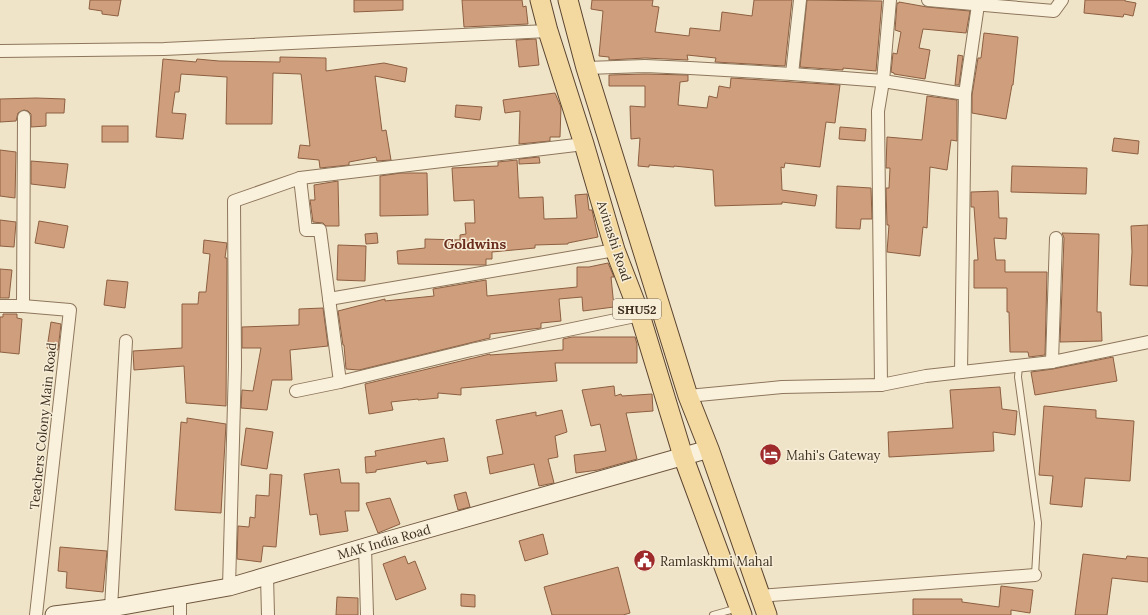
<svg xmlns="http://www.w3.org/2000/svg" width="1148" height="615" font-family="Lora,serif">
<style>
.building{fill:#cf9f7d;stroke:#8d5f41}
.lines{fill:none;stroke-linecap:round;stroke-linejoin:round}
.lane-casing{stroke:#8d765c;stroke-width:8}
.street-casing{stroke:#8d765c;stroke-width:14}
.secondary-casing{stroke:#6f573f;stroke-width:19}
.primary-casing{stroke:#5b4430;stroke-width:21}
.lane{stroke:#faf1dc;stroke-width:6}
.street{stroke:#faf1dc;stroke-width:12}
.secondary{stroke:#faf1dc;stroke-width:17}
.primary{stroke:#f3d9a0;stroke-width:19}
.labels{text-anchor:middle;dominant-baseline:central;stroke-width:3;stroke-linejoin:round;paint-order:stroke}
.shield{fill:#f7eed8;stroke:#756857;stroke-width:1}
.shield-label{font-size:12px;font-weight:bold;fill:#3d2e20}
.street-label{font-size:13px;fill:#3d2e20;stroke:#f7eed8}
.poi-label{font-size:13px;fill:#3d2e20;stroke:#f7eed8;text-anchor:start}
.neighbourhood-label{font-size:14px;font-weight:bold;fill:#6b2e1e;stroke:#f7eed8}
</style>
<rect width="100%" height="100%" fill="#f0e4c8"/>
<g class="building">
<path d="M90,0h31l-3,16 -16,-2v-3l-13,-2z"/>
<path d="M354,0h49v10l-49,2z"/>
<path d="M462,0h60l1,7 3,-1 2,18 -64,3z"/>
<path d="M592,0h61l-1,6 7,1 -4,25 34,4 1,-8 30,3 2,-19 30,4 2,-16h38l-7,66 -70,-4 1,-4 -29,-3 1,5 -43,-2 -36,2v-3l-10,-1 4,-45 -12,-2z"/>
<path d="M807,0l75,1 -6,70 -33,-3v2l-43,-3z"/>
<path d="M1085,0h40v1l11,2 -3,13 -9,-2 -1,3 -39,-4z"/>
<path d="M899,2l28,5 43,4 -4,22 -43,-4 -4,19 11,2 -5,29 -31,-5v-1l-3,-1 2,-19 4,1 4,-22 -6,-2 2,-27h2z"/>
<path d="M984,33l34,4 -5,48h-1l-6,34 -34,-6v-18l6,-37h3z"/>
<path d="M536,39l3,26 -20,2 -3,-27z"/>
<path d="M958,55l5,1 -4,29h-4z"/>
<path d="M280,57l46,1v13l58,-8 23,5 -2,14 -30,-6 7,55 4,-1 5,30 -14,1 -1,-4 -27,5v3l-29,3 -1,-8 -21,-2 2,-13 10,1 -9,-72 -28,-1 -1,51h-46l1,-47 -46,-3 -2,18h-4l-3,21 14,1 -3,25 -27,-2 7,-78 33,3 1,-3 22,2 61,1z"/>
<path d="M645,74l43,1v6l-8,1 -2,23 29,3 2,-12 8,2 2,-12 11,2 1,-10 109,7 -5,38 -9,-1 -6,45 -35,-4 -1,5 -3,-1 1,23 35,5 -2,11 -33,-4v2l-67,2 -2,-36 -39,-4v1l-25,-2v2l-11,-1 2,-28 -9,1 -1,-33 15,1v-21h-36v-11z"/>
<path d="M555,93l6,14 -1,30h-10v4l-31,3 1,-33 -15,2 -2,-13z"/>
<path d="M927,96l30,4v41l-6,-1 -4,30 -17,-3 -3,61 -4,-1 -3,29 -33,-4 2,-27h-2l-1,-37h3l1,-20h-4l1,-31 35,3z"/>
<path d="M36,98l29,1 -1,14h-18v13l-15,1v-13l-3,-3 -4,-1 -6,3 -2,8 -16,1v-23z"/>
<path d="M456,105l26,2 -2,13 -25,-3z"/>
<rect x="102" y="126" width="26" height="16"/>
<path d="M840,127l26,2 -1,12 -26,-2z"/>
<path d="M1114,138l25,3 -1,13 -26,-3z"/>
<path d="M0,150l16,2 -1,46 -15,-2z"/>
<path d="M539,157l1,6 -21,1v-5z"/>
<path d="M517,160l2,38 24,-1 1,22 33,-1 -2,-23 12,-1 2,16h3l6,27 -30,6v1l-33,1v3l-43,4v7h-6v6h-2l-86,-1 -1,-13 28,-3v-9l35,1v-5l6,-1 -1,-11h10l-1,-23 -20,1 -2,-33 46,-2v-4z"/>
<path d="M31,161l37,3 -3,24 -34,-4z"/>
<path d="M1012,166l75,2 -1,26 -75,-2z"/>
<path d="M401,173h26l1,42 -48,1v-40z"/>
<path d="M338,181l1,45h-13l-3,-3 -10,-1 -3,-22h5l-1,-15z"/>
<path d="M837,186l34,2 1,31h-11l-1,10 -24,-1z"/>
<path d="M998,191l1,27h8l-1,21 -12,-1 2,22h9v12h42l-2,83 -16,2 -1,-5h-18l-1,-40h-2v-24h-33v-28h4l-4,-53h-3v-15z"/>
<path d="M0,220l16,2 -2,25 -14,-1z"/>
<path d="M39,221l29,5 -4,22 -29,-5z"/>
<path d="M1148,225v61l-18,-1 2,-33 -1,-26z"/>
<path d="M377,233l1,10 -12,1 -1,-10z"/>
<path d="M1062,233l37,1 -2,78h4l1,29 -42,1 4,-104z"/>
<path d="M204,240l23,3 -2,15h2l-1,148 -40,-3 -2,-37 -50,4 -1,-19 49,-3v-44h16l1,-12h7l4,-38 -7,-1z"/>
<path d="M338,245l28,1 -1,35 -28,-1z"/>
<path d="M608,263l6,14h-3l3,30 -31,4 -1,-14 -23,2 2,22 -20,2v5l-51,6v4l-131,32 -13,-1 -2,-24h-1l-5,-34 47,-12v2l49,-5 -1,-7 53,-9 1,16 90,-9v-20h12z"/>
<path d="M0,269l12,1 -3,28h-9z"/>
<path d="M107,280l21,2 -3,26 -21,-3z"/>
<path d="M323,308l5,38 -38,4 2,30h-20l-5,30 -26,-2 1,-18 11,1 8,-43h-19v-21l57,-2v-16z"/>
<path d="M3,314h14v4l5,1 -3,35 -19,-2v-35h3z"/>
<path d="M51,322l10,2 -3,26 -11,-2z"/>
<path d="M572,337h63l2,7v19h-82l2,18 -96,7v7l-23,-2v5l-20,2v-1l-27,3 2,8 -24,4 -4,-30 125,-30v1l73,-5v-11z"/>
<path d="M1113,357l4,24 -82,14 -4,-23 22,-3z"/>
<path d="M614,386l1,10 6,-2 1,2 30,-2 1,17 -27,2 11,46 -39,11 -22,3 -2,-18 32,-4 -6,-27 -9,2 -9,-36z"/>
<path d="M1000,387l2,22 15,2 -2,24 -22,-3 1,19 -105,6 -1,-25 65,-4 -3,-38z"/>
<path d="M1044,406l52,4v8l38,3 -4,60 -45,-3 -3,29 -32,-3 3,-28 -14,-1z"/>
<path d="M562,410l5,22 -12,4 3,21 -10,2 6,24 -15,3 -5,-22 -44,10 -3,-17 16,-3 -7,-34 40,-8v4z"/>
<path d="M187,418l39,6 -5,89 -46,-3 6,-88 6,1z"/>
<path d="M246,428l27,4 -6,37 -26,-4z"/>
<path d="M444,438l4,23 -21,3 -1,-3 -50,9v2l-10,1 -1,-16 11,-1 -1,-5z"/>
<path d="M339,469l2,14h18v28h-14l3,20 -28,4 -3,-21 -7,1 -6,-41z"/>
<path d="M270,474l12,1 -6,72 -13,-1 -2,16 -24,-3 1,-33 11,1 1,-10 5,1 1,-23 13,1z"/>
<path d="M466,492l4,15 -12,3 -4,-15z"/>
<path d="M390,498l10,26 -22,9 -12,-30z"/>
<path d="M543,534l5,20 -23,7 -6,-20z"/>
<path d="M60,547l47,4 -4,41 -37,-4 1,-16 -9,-1z"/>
<path d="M1083,554l43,5 1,-3 21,2v24l-36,-4 -5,37h-32z"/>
<path d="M405,556l3,8 7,-3 11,28 -30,11 -13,-36z"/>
<path d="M618,567l12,46 -7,2h-71l-8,-28z"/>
<path d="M1001,586l32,4 -3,23 -19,-3v5h-98v-16h49v3l37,5z"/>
<path d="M461,594l14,1v12l-14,-1z"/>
<path d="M337,597l21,1v17h-22z"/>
</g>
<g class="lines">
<defs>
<g id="lane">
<path d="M1019,366l-1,11 20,146 -3,52"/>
<path d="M713,615l25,-7"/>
</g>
<g id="street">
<path d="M890,0l-7,81 82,13 -4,278"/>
<path d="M928,0l126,11 8,-11"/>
<path d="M0,51l164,-2 384,-18"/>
<path d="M586,68l59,-2 45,2 102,6 91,7 -5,30 3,274"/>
<path d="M792,74l8,-74"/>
<path d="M965,94l13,-89"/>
<path d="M300,178l6,52h14l20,152"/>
<path d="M329,299l286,-49"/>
<path d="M0,306h23l47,4 -34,305"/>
<path d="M23,306l1,-189"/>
<path d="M1052,362l4,-124"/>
<path d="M296,391l44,-9 131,-32 169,-35"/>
<path d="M688,396l94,-9 99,-2 45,-9 126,-14 96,-20"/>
<path d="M365,547l2,68"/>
<path d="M267,576l1,39"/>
<path d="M229,587l6,-221 -1,-165 66,-23 284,-34"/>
<path d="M760,596l275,-21"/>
<path d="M111,608l15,-267"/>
<path d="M180,615v-19"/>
</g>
<path id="secondary" d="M54,615l57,-7 118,-21 160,-47 320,-91"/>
<g id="primary">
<path d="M540,0l8,31 36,113 31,106 25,65 43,141 59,159"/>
<path d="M568,0l18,68 102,328 21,53 58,166"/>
</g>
</defs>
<use href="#lane" class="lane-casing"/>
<use href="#street" class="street-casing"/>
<use href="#secondary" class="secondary-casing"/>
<use href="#primary" class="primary-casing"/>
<use href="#lane" class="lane"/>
<use href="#street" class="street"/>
<use href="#secondary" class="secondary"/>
<use href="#primary" class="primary"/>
</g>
<defs>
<symbol id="hotel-disc" viewBox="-11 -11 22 22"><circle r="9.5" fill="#9e2a2b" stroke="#f7eed8"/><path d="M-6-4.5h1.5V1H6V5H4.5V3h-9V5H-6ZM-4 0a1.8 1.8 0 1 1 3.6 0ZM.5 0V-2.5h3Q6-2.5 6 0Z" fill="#fff"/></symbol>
<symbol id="civic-disc" viewBox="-11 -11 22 22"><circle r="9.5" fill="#9e2a2b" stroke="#f7eed8"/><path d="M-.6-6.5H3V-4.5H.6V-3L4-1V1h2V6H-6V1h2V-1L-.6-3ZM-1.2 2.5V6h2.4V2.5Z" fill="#fff"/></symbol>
</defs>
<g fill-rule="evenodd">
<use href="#hotel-disc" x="758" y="442" width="25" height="25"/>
<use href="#civic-disc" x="632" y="548" width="25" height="25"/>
</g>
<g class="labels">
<rect class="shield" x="613" y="299" width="48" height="20" rx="3"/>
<g class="shield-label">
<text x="637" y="309">SHU52</text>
</g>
<g class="street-label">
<text transform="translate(614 241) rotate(72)">Avinashi Road</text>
<text transform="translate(43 426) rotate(-84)">Teachers Colony Main Road</text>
<text transform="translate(384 542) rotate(-16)">MAK India Road</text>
</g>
<g class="poi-label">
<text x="786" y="455">Mahi's Gateway</text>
<text x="660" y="561">Ramlaskhmi Mahal</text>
</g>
<g class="neighbourhood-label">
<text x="475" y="244">Goldwins</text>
</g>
</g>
</svg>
